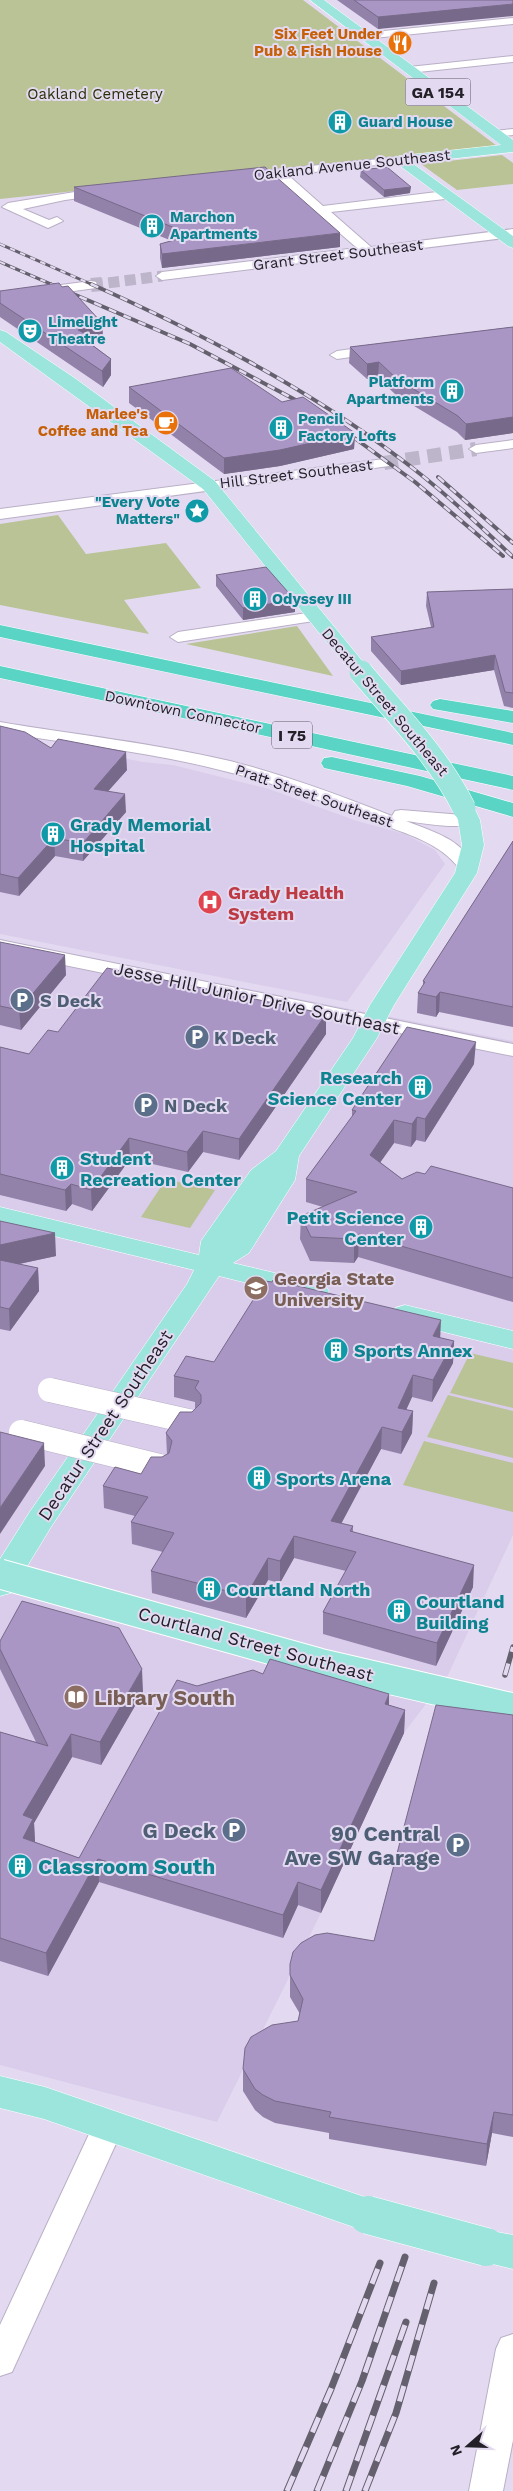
<svg xmlns="http://www.w3.org/2000/svg" width="513" height="2491" font-family="'Work Sans',sans-serif">
<style>
.built{fill:#dacdeb}
.green{fill:#b9c396}
.lines{fill:none;stroke-linecap:round;stroke-linejoin:round}
.minor-tunnel-far1{stroke:#bdb5c9;stroke-width:11;stroke-dasharray:11 5.5;stroke-linecap:butt}
.minor-tunnel{stroke:#bdb5c9;stroke-width:14;stroke-dasharray:14 8;stroke-linecap:butt}
.minor-casing{stroke:#b9afc6;stroke-width:2}
.major-casing{stroke:#fff;stroke-width:1}
.highway-casing{stroke:#fff;stroke-width:1}
.minor{fill:#fff;fill-rule:evenodd}
.major{fill:#9ce5dc;fill-rule:evenodd}
.highway{fill:#5ad4c5;fill-rule:evenodd}
.rail-far3-casing{stroke:#65606d;stroke-width:3}
.rail-far2-casing{stroke:#65606d;stroke-width:4}
.rail-far1-casing{stroke:#65606d;stroke-width:5.5}
.rail-casing{stroke:#65606d;stroke-width:7}
.rail-far3{stroke:#e3daf1;stroke-width:2;stroke-dasharray:5.5;stroke-linecap:butt}
.rail-far2{stroke:#e3daf1;stroke-width:2.5;stroke-dasharray:8;stroke-linecap:butt}
.rail-far1{stroke:#e3daf1;stroke-width:4;stroke-dasharray:12;stroke-linecap:butt}
.rail{stroke:#e3daf1;stroke-width:5;stroke-dasharray:16;stroke-linecap:butt}
.minor-bridge-casing{stroke:#b9afc6;stroke-width:25;stroke-linecap:butt}
.major-bridge-far2-casing{stroke:#fff;stroke-width:24;stroke-linecap:butt}
.major-bridge-far1-casing{stroke:#fff;stroke-width:31;stroke-linecap:butt}
.major-bridge-casing{stroke:#fff;stroke-width:39;stroke-linecap:butt}
.minor-bridge{stroke:#fff;stroke-width:24}
.major-bridge-far2{stroke:#9ce5dc;stroke-width:23}
.major-bridge-far1{stroke:#9ce5dc;stroke-width:29}
.major-bridge{stroke:#9ce5dc;stroke-width:38}
.wall{fill:#9281a9}
.shaded-wall{fill:#776989}
.building{fill:#aa96c4;stroke:#776989}
.labels{text-anchor:middle;dominant-baseline:central;stroke-width:4;stroke-linejoin:round;paint-order:stroke}
.far-food-label{font-size:15px;font-weight:bold;fill:#c56008;stroke:#e3daf1;text-anchor:end}
.far-park-label{font-size:15px;fill:#2a3108;stroke:#e3daf1}
.far-culture-label{font-size:15px;font-weight:bold;fill:#0d838f;stroke:#e3daf1;text-anchor:start}
.far-street-label{font-size:15px;fill:#232028;stroke:#e3daf1}
.shield{fill:#e3daf1;stroke:#5d5864;stroke-width:1}
.shield-label{font-size:16px;font-weight:bold;fill:#232028}
.culture-label{font-size:18px;font-weight:bold;fill:#0d838f;stroke:#e3daf1;text-anchor:start}
.health-label{font-size:18px;font-weight:bold;fill:#be3a42;stroke:#e3daf1;text-anchor:start}
.street-label{font-size:18px;fill:#232028;stroke:#e3daf1}
.service-label{font-size:18px;font-weight:bold;fill:#4e5e75;stroke:#e3daf1;text-anchor:start}
.education-label{font-size:18px;font-weight:bold;fill:#785e54;stroke:#e3daf1;text-anchor:start}
.near-education-label{font-size:21px;font-weight:bold;fill:#785e54;stroke:#e3daf1;text-anchor:start}
.near-service-label{font-size:21px;font-weight:bold;fill:#4e5e75;stroke:#e3daf1;text-anchor:end}
.near-culture-label{font-size:21px;font-weight:bold;fill:#0d838f;stroke:#e3daf1;text-anchor:start}
</style>
<rect width="100%" height="100%" fill="#e3daf1"/>
<g class="built">
<path d="M0,741l30,6 54,3 59,12 30,3 96,24 88,32 48,13 30,16 10,14 -98,138 -347,-68z"/>
<path d="M0,940l513,101v494l-65,140 -44,58 -83,180 -104,209 -217,-57z"/>
</g>
<g class="green">
<path d="M0,0h303l194,146 -497,53z"/>
<path d="M502,155l11,8v21l-56,6 -36,-26z"/>
<path d="M58,515l28,39 80,-11 35,45 -77,12 25,34 -149,-29v-81z"/>
<path d="M297,626l36,50 -147,-32z"/>
<path d="M166,1179l49,11 -25,38 -49,-11z"/>
<path d="M470,1353l43,10v45l-63,-15z"/>
<path d="M448,1395l65,16v47l-86,-21z"/>
<path d="M424,1441l89,22v49l-110,-27z"/>
</g>
<g class="lines">
<path class="minor-tunnel-far1" d="M92,285l70,-9"/>
<g class="minor-tunnel">
<path d="M91,285l11,-1"/>
<path d="M384,463l92,-14"/>
</g>
<defs>
<g id="minor">
<path d="M513,18v6l-149,15 -5,-3 5,-3z"/>
<path d="M513,56v6l-104,11 -5,-3 5,-3z"/>
<path d="M513,129v6l-18,2 -6,-3 6,-3z"/>
<path d="M399,157l4,1v4l-115,13 35,31 122,-15 6,4 -6,4 -114,13 40,35 142,-18v8l-351,43 -6,-4 6,-4 195,-24 -82,-71 -34,4 -6,-4 6,-4z"/>
<path d="M105,187l6,4 -2,3 -44,6 -42,9 26,11 8,-3 6,4 -15,7 -46,-21 6,-4z"/>
<path d="M91,281l5,1 1,3 -1,3 -96,13v-8z"/>
<path d="M381,345l5,1 2,3 -2,3 -49,7 -7,-4 7,-4z"/>
<path d="M513,440v8l-37,5 -7,-4 7,-4z"/>
<path d="M384,459l7,4 -2,3 -389,53v-10z"/>
<path d="M314,612l6,2 2,3 -2,3 -142,22 -8,-5 8,-5z"/>
<path d="M0,722c76,13 154,21 230,39 55,14 109,34 162,55l3,-5 6,-1 74,6 3,4 -3,4c-22,5 -47,0 -69,-3 31,12 52,17 71,46l-2,4h-14c-20,-29 -55,-37 -86,-49 -49,-20 -97,-38 -147,-50 -75,-20 -152,-27 -228,-40z"/>
<path d="M0,940l513,104v12l-513,-104z"/>
<path d="M108,2113l11,4 5,9 -112,246 -12,4v-51l97,-208z"/>
<path d="M513,2334v106l-10,51h-34l27,-142 5,-11z"/>
</g>
<g id="major">
<path d="M310,0h14l189,140v12l-101,11 101,73v12l-5,-2 -116,-86 7,-4 102,-11z"/>
<path d="M0,330l6,2 70,47 139,102 153,187 3,4 -3,4 -7,2 -7,-2 -151,-187 -203,-147z"/>
<path d="M464,801l8,2 8,17 4,25 -7,28 -83,132 -17,33 -78,118 -4,24 -46,73 -16,10 92,22 4,6 -4,6 -10,3 -96,-24 -168,251 -40,66 -11,3v-37l29,-46 158,-229 7,-14 -194,-47v-16l199,48 2,-14 50,-71 25,-19 77,-113 17,-33 85,-132 7,-28 -4,-25 -5,-12 3,-5z"/>
<path d="M405,1305l108,26v18l-118,-29 -4,-6 4,-6z"/>
<path d="M0,2076l45,11 337,116 6,12 -6,12 -14,5 -324,-113 -44,-11z"/>
<path d="M486,2230l27,5v34l-41,-10 -6,-12 6,-12z"/>
</g>
<g id="highway">
<path d="M0,625l513,108v12l-513,-108z"/>
<path d="M0,666l513,110v14l-513,-112z"/>
<path d="M440,699l73,12v12l-80,-14 -3,-4 3,-4z"/>
<path d="M332,757l88,19 93,27v14l-106,-31 -83,-18 -3,-5 3,-5z"/>
</g>
</defs>
<use href="#minor" class="minor-casing"/>
<use href="#major" class="major-casing"/>
<use href="#highway" class="highway-casing"/>
<use href="#minor" class="minor"/>
<use href="#major" class="major"/>
<use href="#highway" class="highway"/>
<defs>
<g id="rail-far3">
<path d="M0,244l93,41"/>
<path d="M0,262l53,23"/>
</g>
<g id="rail-far2">
<path d="M50,284l140,60 117,62"/>
<path d="M91,284c107,48 213,102 307,173 41,30 78,65 115,100"/>
<path d="M342,429l73,53 88,74"/>
<path d="M438,477l75,66"/>
</g>
<path id="rail-far1" d="M505,1675l8,-28"/>
<g id="rail">
<path d="M287,2491l44,-102 49,-126"/>
<path d="M317,2491l45,-110 43,-124"/>
<path d="M346,2491l60,-169"/>
<path d="M365,2491l31,-78 38,-130"/>
</g>
</defs>
<use href="#rail-far3" class="rail-far3-casing"/>
<use href="#rail-far2" class="rail-far2-casing"/>
<use href="#rail-far1" class="rail-far1-casing"/>
<use href="#rail" class="rail-casing"/>
<use href="#rail-far3" class="rail-far3"/>
<use href="#rail-far2" class="rail-far2"/>
<use href="#rail-far1" class="rail-far1"/>
<use href="#rail" class="rail"/>
<defs>
<g id="minor-bridge">
<path d="M50,1390l138,31"/>
<path d="M21,1432l138,34"/>
</g>
<path id="major-bridge-far2" d="M361,672c37,44 77,84 103,136"/>
<path id="major-bridge-far1" d="M0,1574l319,89 194,45"/>
<path id="major-bridge" d="M368,2215l118,32"/>
</defs>
<use href="#minor-bridge" class="minor-bridge-casing"/>
<use href="#major-bridge-far2" class="major-bridge-far2-casing"/>
<use href="#major-bridge-far1" class="major-bridge-far1-casing"/>
<use href="#major-bridge" class="major-bridge-casing"/>
<use href="#minor-bridge" class="minor-bridge"/>
<use href="#major-bridge-far2" class="major-bridge-far2"/>
<use href="#major-bridge-far1" class="major-bridge-far1"/>
<use href="#major-bridge" class="major-bridge"/>
</g>
<g class="wall">
<path d="M337,0h176l-135,29z"/>
<path d="M361,170l49,23 -26,4 -24,-20z"/>
<path d="M74,187l266,60 -178,21 -2,-10v-14l12,-3 -98,-40z"/>
<path d="M62,287l40,36 1,16 -9,2v5l17,13v16l-8,12 -103,-70v-26z"/>
<path d="M513,327v106l-48,7 -8,-8 -61,-37 -18,-17 -11,1 -18,-16 1,-16z"/>
<path d="M129,387l153,15 73,31 -1,16 -74,17 -56,8 -95,-71z"/>
<path d="M216,575l79,25v12l-52,8 -27,-34z"/>
<path d="M513,589v119l-9,-2 -10,-36 -93,15 -30,-34v-14l60,-10 -5,-21 1,-14z"/>
<path d="M0,726l51,22 76,22 -19,21 18,21 -43,49 -28,-5 -36,40 -19,-4z"/>
<path d="M513,841v186l-74,-15 -3,5 -19,-4 1,-20 5,-7v-5z"/>
<path d="M0,942l66,33 -45,55 -21,-5z"/>
<path d="M58,1032l268,2 -87,126 -36,-8 -15,20 -58,-13 -38,52 -20,-7 -6,7 -66,-16v-148l29,7z"/>
<path d="M474,1064l-49,78 -9,-2 -5,7 -17,-4 -14,19 22,17 23,-5 88,14v114l-155,-45 -4,6 -44,-2 -10,-22 1,-23 22,-9 -17,-5v-23l46,-62v-7z"/>
<path d="M0,1221l56,35 -37,8 19,4 1,23 -29,40 -10,-2z"/>
<path d="M440,1338l14,3 -1,22 -21,39 -20,-5 -6,13 7,1 -1,22 -11,21 -20,-5 -40,74 12,3v6l120,55 -37,79 -113,-32v-22l23,-41 -52,-13 -14,25 -12,-3 -22,38 -94,-25 -1,-22 12,-19 -31,-8 -1,-22 4,-6 -31,-8 -1,-22 38,-12 26,-19 -1,-22 29,-24v-7l-21,-5v-21l40,-14z"/>
<path d="M0,1641l143,51 -42,73 -29,-8 -38,66 1,19 44,16 118,-172 66,-12 126,31 16,5 -1,23 -83,180 -23,-8 -15,33 -184,-56 -51,94 -48,-15v-229l36,10 -36,-73z"/>
<path d="M513,1715v422l-21,-4 -6,33 -157,-27v-6l-54,-10 -12,-6 -8,-7 -12,-19v-22l55,-48 2,-7 -10,-17v-33l84,-23z"/>
</g>
<g class="shaded-wall">
<path d="M513,4v12l-135,13v-12z"/>
<path d="M411,187l-1,6 -26,4v-7z"/>
<path d="M340,233v14l-178,21v-14z"/>
<path d="M102,323l1,16 -9,2v12l-16,-23z"/>
<path d="M111,359v16l-8,12 -1,-16z"/>
<path d="M379,362l-1,16 -11,1v-15z"/>
<path d="M513,417v16l-48,7 1,-16z"/>
<path d="M355,433l-1,16 -74,17 -56,8v-16z"/>
<path d="M295,600v12l-52,8v-12z"/>
<path d="M495,655l-1,15 -93,15v-14z"/>
<path d="M126,752l1,18 -32,36 -1,-17z"/>
<path d="M125,794l1,18 -43,49v-18z"/>
<path d="M54,838l1,18 -36,40 -1,-18z"/>
<path d="M65,955l1,20 -45,55 -2,-20z"/>
<path d="M440,992l-1,20 -3,5v-20z"/>
<path d="M326,1014v20l-87,126v-21z"/>
<path d="M476,1042l-2,22 -49,78v-23z"/>
<path d="M417,1117l-1,23 -5,7 1,-23z"/>
<path d="M394,1120v23l-24,34v-22z"/>
<path d="M203,1131v21l-15,20 -1,-20z"/>
<path d="M129,1138l1,21 -38,52 -1,-21z"/>
<path d="M71,1184l1,20 -6,7 -1,-21z"/>
<path d="M55,1233l1,23 -56,12v-23z"/>
<path d="M359,1234l-1,23 -4,6v-24z"/>
<path d="M38,1268l1,23 -29,40 -1,-22z"/>
<path d="M441,1320l-1,22 -7,-6z"/>
<path d="M454,1341l-1,22 -21,39 1,-22z"/>
<path d="M413,1375l-1,22 -15,33 1,-22z"/>
<path d="M413,1411l-1,22 -11,21 1,-22z"/>
<path d="M382,1427l-1,22 -50,94v-22z"/>
<path d="M44,1443l1,23 -45,68v-26z"/>
<path d="M294,1536v22l-14,25v-22z"/>
<path d="M268,1558v22l-22,38v-22z"/>
<path d="M474,1565l-1,22 -37,79 1,-23z"/>
<path d="M142,1669l1,23 -42,73 -1,-23z"/>
<path d="M389,1694v23l-4,-13z"/>
<path d="M405,1710l-1,23 -83,180v-23z"/>
<path d="M71,1734l1,23 -38,66 1,19 -12,-4v-23z"/>
<path d="M98,1859l1,23 -51,94 -2,-23z"/>
<path d="M298,1882v23l-15,33v-23z"/>
<path d="M494,2112l-2,21 -6,33 1,-22z"/>
</g>
<g class="building">
<path d="M354,0h159v4l-135,13z"/>
<path d="M265,167l75,66 -178,21 -2,-10 32,-9 -118,-48z"/>
<path d="M387,167l24,20 -27,3 -23,-20z"/>
<path d="M59,283l3,4 6,-1 34,37 -24,7 16,8 -9,2 26,19 -9,12 -102,-68v-12z"/>
<path d="M513,327v90l-47,7 -8,-8 -61,-37 -18,-17 -12,2 -17,-17z"/>
<path d="M231,368l51,34 21,-5 52,36 -75,17 -56,8 -95,-71z"/>
<path d="M266,567l29,33 -52,8 -27,-33z"/>
<path d="M513,589v104l-8,-1 -10,-37 -94,16 -30,-34 63,-10 -7,-35z"/>
<path d="M0,726l25,6 26,16 7,-9 68,13 -32,37 31,5 -42,49 -29,-5 -36,40 -18,-4z"/>
<path d="M513,841v166l-73,-15 -4,5 -18,-4 7,-11 -2,-1z"/>
<path d="M0,942l65,13 -46,55 -19,-4z"/>
<path d="M107,968l219,46 -87,125 -36,-8 -16,21 -58,-14 -38,52 -20,-6 -6,6 -65,-16v-127l29,7 19,-24 10,2z"/>
<path d="M407,1027l69,15 -51,77 -8,-2 -5,7 -18,-4 -24,35 32,24 15,-7 8,2 6,-8 82,22v90l-154,-44 -5,5 -43,-2 -10,-21 56,-24 -51,-13 50,-68 -4,-1z"/>
<path d="M0,1221l55,12 -55,12z"/>
<path d="M0,1260l38,8 -29,41 -9,-2z"/>
<path d="M273,1280l168,40 -8,16 21,5 -21,39 -20,-5 -15,33 15,3 -11,21 -20,-5 -51,94 22,5 -3,5 124,34 -37,78 -114,-31 33,-60 -62,-16 -14,25 -12,-3 -22,38 -95,-25 23,-38 -43,-11 17,-25 -45,-11 12,-19 26,7 10,-17h11l7,-4 3,-12 -6,-8 14,-21h12l9,-9v-8l-6,-7 4,-7 -25,-5 12,-20 28,6 51,-81 7,1z"/>
<path d="M0,1432l44,11 -44,65z"/>
<path d="M22,1601l97,27 23,41 -42,73 -29,-8 -48,81 10,4 -10,19 56,20 98,-178 20,6 56,-16 10,4 7,-15 119,35 -4,10 20,6 -84,180 -23,-8 -15,33 -185,-56 -52,94 -46,-15v-206l48,14 -48,-97v-8z"/>
<path d="M436,1705l77,10v400l-19,-3 -7,32 -158,-27 2,-5 -56,-11 -12,-6 -8,-6 -12,-20 2,-21 6,-11 21,-12 26,-4 5,-22 -13,-24v-11l3,-12 8,-9 14,-8 12,-2 47,8z"/>
</g>
<defs>
<symbol id="restaurant-disc" viewBox="-11 -11 22 22"><circle r="9.5" fill="#e8710a" stroke="#e3daf1"/><path d="M-5-6h1v4h1v-4h1v4h1v-4h1v5L-1.5 .5V6h-2V.5L-5-1ZM5-6V6H3V1.5H1.5Q1.5-4 5-6Z" fill="#fff"/></symbol>
<symbol id="building-disc" viewBox="-11 -11 22 22"><circle r="9.5" fill="#0f9aa8" stroke="#e3daf1"/><path d="M-4-6H4V6H1V3H-1V6H-4ZM-2.5-4.3h1.7v1.8h-1.7ZM.8-4.3h1.7v1.8H.8ZM-2.5-1h1.7V.8h-1.7ZM.8-1h1.7V.8H.8Z" fill="#fff"/></symbol>
<symbol id="theatre-disc" viewBox="-11 -11 22 22"><circle r="9.5" fill="#0f9aa8" stroke="#e3daf1"/><path d="M-5-5.5Q0-4 5-5.5V0Q5 5 0 6Q-5 5-5 0ZM-3.3-2.5H-1v1.5H-3.3ZM1-2.5H3.3v1.5H1ZM-2.8 1Q0 5.5 2.8 1Z" fill="#fff"/></symbol>
<symbol id="cafe-disc" viewBox="-11 -11 22 22"><circle r="9.5" fill="#e8710a" stroke="#e3daf1"/><path d="M-5.5-4.5H6V0H3Q3 3.5 0 3.5H-2.5Q-5.5 3.5-5.5 0ZM3-3.2v2h1.7v-2ZM-6 4.5H4V6H-6Z" fill="#fff"/></symbol>
<symbol id="sight-disc" viewBox="-11 -11 22 22"><circle r="9.5" fill="#0f9aa8" stroke="#e3daf1"/><path d="M0-6L1.8-2.2L6-1.7L2.9 1.2L3.7 5.4L0 3.3L-3.7 5.4L-2.9 1.2L-6-1.7L-1.8-2.2Z" fill="#fff"/></symbol>
<symbol id="hospital-disc" viewBox="-11 -11 22 22"><circle r="9.5" fill="#e0444e" stroke="#e3daf1"/><path d="M-5-5h3v3.5h4V-5h3V5h-3V1.5h-4V5h-3Z" fill="#fff"/></symbol>
<symbol id="parking-disc" viewBox="-11 -11 22 22"><circle r="9.5" fill="#5c6f8a" stroke="#e3daf1"/><path d="M-3.5-5.5H1a3.5 3.5 0 0 1 0 7H-1V5.5H-3.5ZM-1-3.4V-.6H.8a1.4 1.4 0 0 0 0-2.8Z" fill="#fff"/></symbol>
<symbol id="university-disc" viewBox="-11 -11 22 22"><circle r="9.5" fill="#8d6e63" stroke="#e3daf1"/><path d="M0-5L7-2L0 1L-7-2ZM-4 1L0 2.5L4 1V4Q0 6-4 4Z" fill="#fff"/></symbol>
<symbol id="library-disc" viewBox="-11 -11 22 22"><circle r="9.5" fill="#8d6e63" stroke="#e3daf1"/><path d="M-6-4Q-3-5.5-.7-3.5V5Q-3 3-6 4ZM6-4Q3-5.5 .7-3.5V5Q3 3 6 4Z" fill="#fff"/></symbol>
</defs>
<g fill-rule="evenodd">
<use href="#restaurant-disc" x="386" y="29" width="28" height="28"/>
<use href="#building-disc" x="326" y="108" width="28" height="28"/>
<use href="#building-disc" x="138" y="212" width="28" height="28"/>
<use href="#theatre-disc" x="16" y="317" width="28" height="28"/>
<use href="#building-disc" x="438" y="377" width="28" height="28"/>
<use href="#cafe-disc" x="152" y="409" width="28" height="28"/>
<use href="#building-disc" x="267" y="414" width="28" height="28"/>
<use href="#sight-disc" x="183" y="497" width="28" height="28"/>
<use href="#building-disc" x="241" y="585" width="28" height="28"/>
<use href="#building-disc" x="39" y="820" width="28" height="28"/>
<use href="#hospital-disc" x="196" y="888" width="28" height="28"/>
<use href="#parking-disc" x="8" y="986" width="28" height="28"/>
<use href="#parking-disc" x="183" y="1023" width="28" height="28"/>
<use href="#building-disc" x="406" y="1073" width="28" height="28"/>
<use href="#parking-disc" x="132" y="1091" width="28" height="28"/>
<use href="#building-disc" x="48" y="1154" width="28" height="28"/>
<use href="#building-disc" x="407" y="1213" width="28" height="28"/>
<use href="#university-disc" x="242" y="1274" width="28" height="28"/>
<use href="#building-disc" x="322" y="1336" width="28" height="28"/>
<use href="#building-disc" x="245" y="1464" width="28" height="28"/>
<use href="#building-disc" x="195" y="1575" width="28" height="28"/>
<use href="#building-disc" x="385" y="1597" width="28" height="28"/>
<use href="#library-disc" x="62" y="1683" width="28" height="28"/>
<use href="#parking-disc" x="220" y="1816" width="28" height="28"/>
<use href="#parking-disc" x="444" y="1831" width="28" height="28"/>
<use href="#building-disc" x="6" y="1852" width="28" height="28"/>
</g>
<g class="labels">
<g class="far-food-label">
<text x="382" y="34">Six Feet Under<tspan x="382" dy="17">Pub &amp; Fish House</tspan></text>
<text x="148" y="414">Marlee's<tspan x="148" dy="17">Coffee and Tea</tspan></text>
</g>
<g class="far-park-label">
<text x="95" y="94">Oakland Cemetery</text>
</g>
<g class="far-culture-label">
<text x="358" y="122">Guard House</text>
<text x="170" y="217">Marchon<tspan x="170" dy="17">Apartments</tspan></text>
<text x="48" y="322">Limelight<tspan x="48" dy="17">Theatre</tspan></text>
<text x="434" y="382" text-anchor="end">Platform<tspan x="434" dy="17">Apartments</tspan></text>
<text x="298" y="419">Pencil<tspan x="298" dy="17">Factory Lofts</tspan></text>
<text x="180" y="502" text-anchor="end">"Every Vote<tspan x="180" dy="17">Matters"</tspan></text>
<text x="272" y="599">Odyssey III</text>
</g>
<g class="far-street-label">
<text transform="translate(352 165) rotate(-6)">Oakland Avenue Southeast</text>
<text transform="translate(338 255) rotate(-7)">Grant Street Southeast</text>
<text transform="translate(296 474) rotate(-7)">Hill Street Southeast</text>
<text transform="translate(385 702) rotate(50)">Decatur Street Southeast</text>
<text transform="translate(183 712) rotate(12)">Downtown Connector</text>
<text transform="translate(314 796) rotate(19)">Pratt Street Southeast</text>
</g>
<g class="shield">
<rect x="405.5" y="78.5" width="65" height="27" rx="4"/>
<rect x="272" y="721.5" width="40" height="27" rx="4"/>
</g>
<g class="shield-label">
<text x="438" y="92">GA 154</text>
<text x="292" y="735">I 75</text>
</g>
<g class="culture-label">
<text x="70" y="824">Grady Memorial<tspan x="70" dy="21">Hospital</tspan></text>
<text x="402" y="1077" text-anchor="end">Research<tspan x="402" dy="21">Science Center</tspan></text>
<text x="80" y="1158">Student<tspan x="80" dy="21">Recreation Center</tspan></text>
<text x="404" y="1217" text-anchor="end">Petit Science<tspan x="404" dy="21">Center</tspan></text>
<text x="354" y="1350">Sports Annex</text>
<text x="276" y="1478">Sports Arena</text>
<text x="226" y="1589">Courtland North</text>
<text x="416" y="1601">Courtland<tspan x="416" dy="21">Building</tspan></text>
</g>
<g class="health-label">
<text x="228" y="892">Grady Health<tspan x="228" dy="21">System</tspan></text>
</g>
<g class="street-label">
<text transform="translate(257 998) rotate(12)">Jesse Hill Junior Drive Southeast</text>
<text transform="translate(105 1425) rotate(-56)">Decatur Street Southeast</text>
<text transform="translate(256 1644) rotate(15)">Courtland Street Southeast</text>
</g>
<g class="service-label">
<text x="40" y="1000">S Deck</text>
<text x="214" y="1037">K Deck</text>
<text x="164" y="1105">N Deck</text>
</g>
<g class="education-label">
<text x="274" y="1278">Georgia State<tspan x="274" dy="21">University</tspan></text>
</g>
<g class="near-education-label">
<text x="94" y="1697">Library South</text>
</g>
<g class="near-service-label">
<text x="216" y="1830">G Deck</text>
<text x="440" y="1833">90 Central<tspan x="440" dy="24">Ave SW Garage</tspan></text>
</g>
<g class="near-culture-label">
<text x="38" y="1866">Classroom South</text>
</g>
</g>
<g transform="translate(468 2446) rotate(250)" stroke="#e3daf1" stroke-width="4" paint-order="stroke">
<path d="M0-4L9 19L0 12L-9 19Z" fill="#232028"/>
<text y="-8" font-size="14" font-weight="bold" text-anchor="middle" fill="#232028">N</text>
</g>
</svg>
